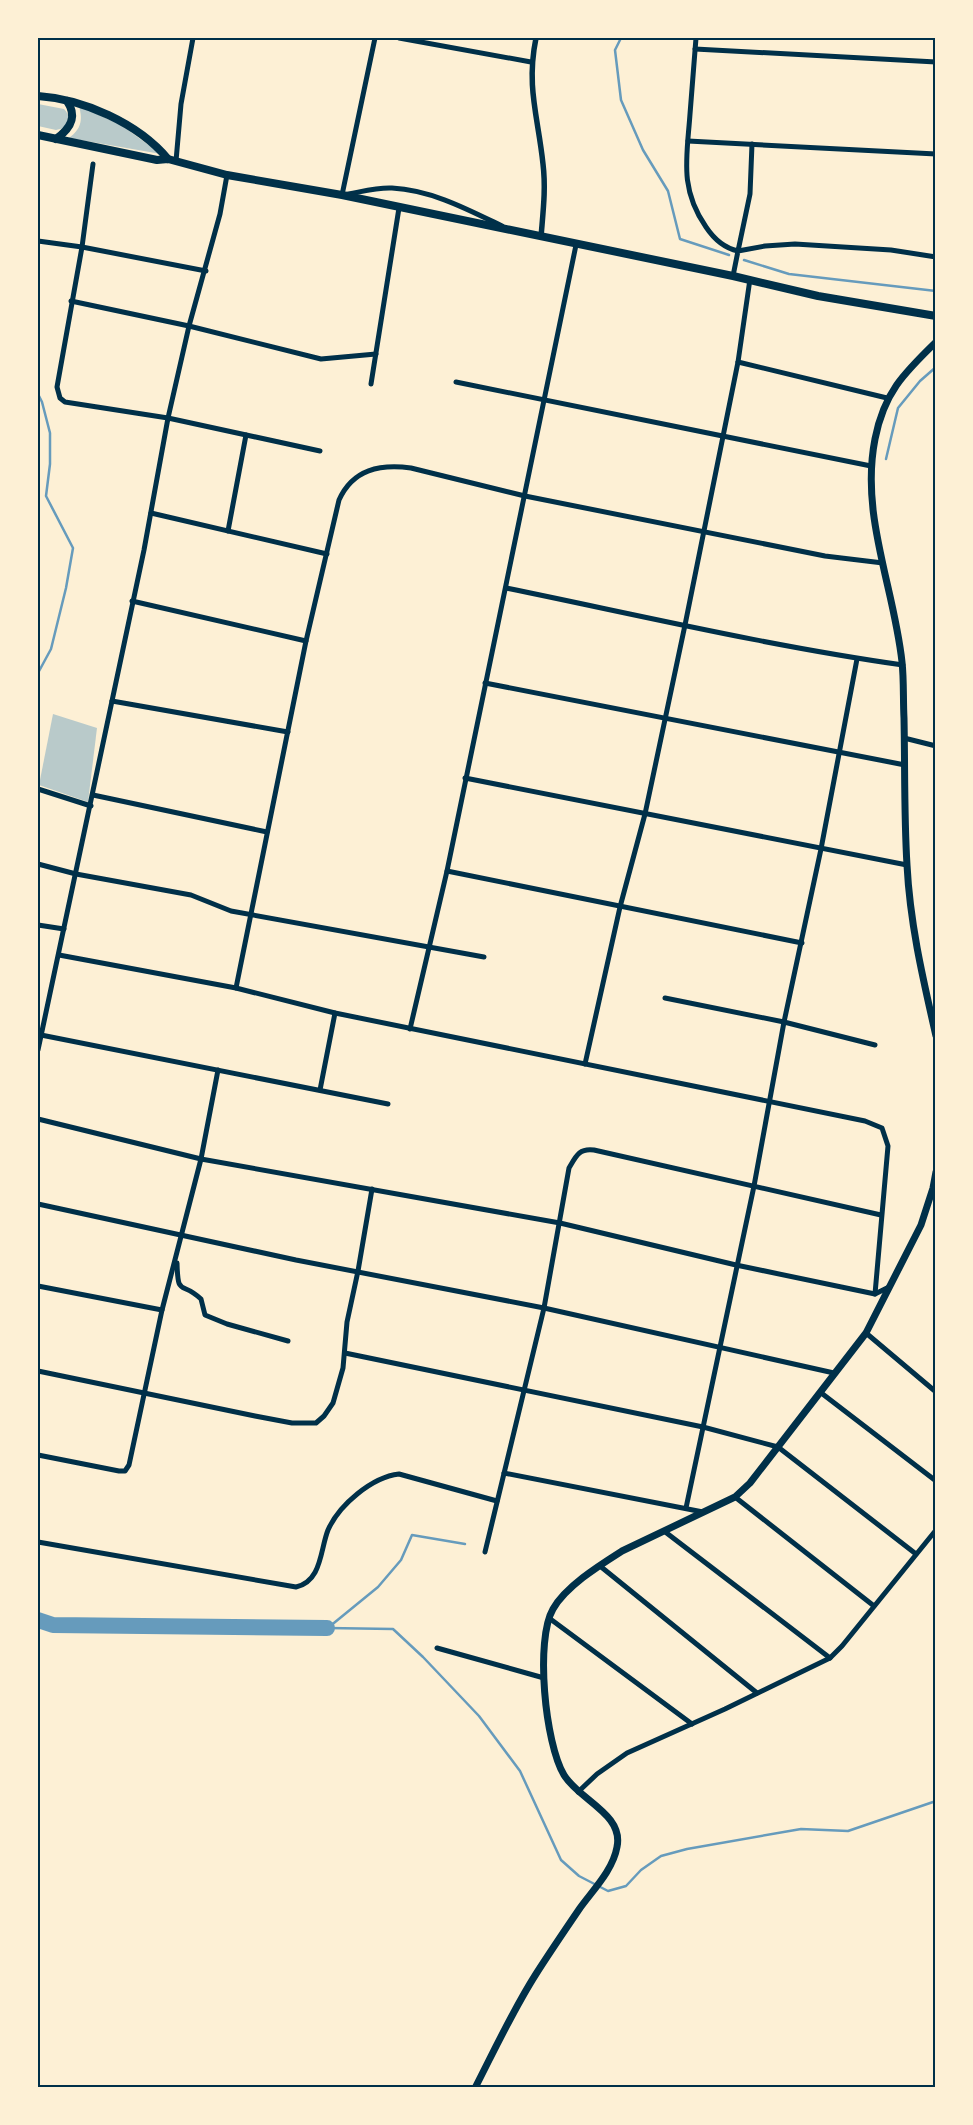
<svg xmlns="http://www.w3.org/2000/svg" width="973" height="2125" font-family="Signika,sans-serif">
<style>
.green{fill:#b9caca}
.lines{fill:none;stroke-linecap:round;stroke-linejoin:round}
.stream{stroke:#669bbc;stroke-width:2.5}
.river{stroke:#669bbc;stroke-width:16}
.minor{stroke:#003049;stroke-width:5}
.tertiary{stroke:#003049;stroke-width:5.5}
.secondary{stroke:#003049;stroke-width:7}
.primary{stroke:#003049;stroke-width:8}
.neatline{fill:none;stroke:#003049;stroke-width:2}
</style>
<rect width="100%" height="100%" fill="#fdf0d5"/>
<g class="green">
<path d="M38,104l26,5c7,7 4,12 0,19l-8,2 -18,-4z"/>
<path d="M79,106l42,19 40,29 -92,-16c12,-9 14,-17 10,-32z"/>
<path d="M53,714l44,14 -9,74 -49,-17z"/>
</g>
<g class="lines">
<g class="stream">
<path d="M621,38l-6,12 6,50 22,50 25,41 12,48 49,16"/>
<path d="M744,260l45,14 147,17"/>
<path d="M38,394l4,8 8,31v31l-4,32 27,52 -7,40 -15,61 -13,24"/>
<path d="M886,459l12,-51 22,-27 16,-14"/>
<path d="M329,1627l49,-40 23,-27 11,-25 53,9"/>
<path d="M327,1628l66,1 30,28 56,59 41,55 41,89 18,16 29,15 18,-5 15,-16 20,-14 26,-7 114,-20 47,2 88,-30"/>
</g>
<path class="river" d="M38,1620l15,5 274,3"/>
<g class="minor">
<path d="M375,38l-33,157c15,-2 34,-8 50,-7 39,2 75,21 110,38"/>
<path d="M399,38l132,24"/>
<path d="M696,38c-2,25 -4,50 -6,76 -3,43 -11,74 16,113 8,12 18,21 32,24l12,-57 2,-50"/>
<path d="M695,49l241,13"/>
<path d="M688,141l248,13"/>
<path d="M176,161l5,-57 12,-66"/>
<path d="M93,164l-11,83 -25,140 3,11 5,4 103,16 152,33"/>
<path d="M38,241l44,6 124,24"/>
<path d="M733,276l5,-25 27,-5 30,-2 96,6 45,7"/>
<path d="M71,301l118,25 132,33 55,-5"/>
<path d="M738,362l149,36"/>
<path d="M456,382l415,84"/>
<path d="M371,384l28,-176"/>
<path d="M151,513l176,41"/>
<path d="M228,531l18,-96"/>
<path d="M506,588c132,27 263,58 397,77"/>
<path d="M132,601l174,40"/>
<path d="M485,683l420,82"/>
<path d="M112,701l176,31"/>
<path d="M904,738l32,8"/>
<path d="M465,778l442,87"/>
<path d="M38,789l53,17"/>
<path d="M93,795l174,37"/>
<path d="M38,864l38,10 115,21 40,16 253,46"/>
<path d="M447,871l355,72"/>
<path d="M38,925l26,4"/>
<path d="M59,955l177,33 99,25 530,108 17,7 6,18 -13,148"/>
<path d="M236,988l70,-347 33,-141c14,-31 41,-36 72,-32l114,28 300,60 58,7"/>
<path d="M665,998l119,24 91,23"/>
<path d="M410,1029l37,-158 129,-626"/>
<path d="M41,1035l347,69"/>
<path d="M38,1050l106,-500 24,-132 21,-92 31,-112 7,-39"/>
<path d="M585,1064l35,-157 25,-93 40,-189 53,-263 12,-83"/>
<path d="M320,1090l15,-77"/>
<path d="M38,1119l163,40 359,64 176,42 139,29 14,-7"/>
<path d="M38,1204l258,56 248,48 290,65"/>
<path d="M177,1263c1,35 4,17 24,36l4,16 22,9 61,17"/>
<path d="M38,1286l124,24"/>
<path d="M866,1333l70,59"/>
<path d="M345,1353l358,74 75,20 138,107"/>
<path d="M38,1371l217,45 37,7h24l8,-7 9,-13 10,-35 4,-46 11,-51 14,-82"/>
<path d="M820,1392l116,89"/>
<path d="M38,1455l81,16h6l4,-6 33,-155 39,-151 17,-89"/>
<path d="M504,1473l199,39"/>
<path d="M735,1497l139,109"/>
<path d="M686,1508l68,-322 30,-164 37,-173 36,-190"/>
<path d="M664,1531l166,127"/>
<path d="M38,1542l258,45c26,-6 24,-37 32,-57 11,-25 44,-53 71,-56l98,27"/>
<path d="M485,1552l59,-244 25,-140c7,-12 10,-20 25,-18l287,65"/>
<path d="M600,1566l157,127"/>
<path d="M549,1618l143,106"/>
<path d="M437,1648l107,30"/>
<path d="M578,1792l19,-18 30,-21 98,-44 105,-51 12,-12 94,-116"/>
</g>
<path class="tertiary" d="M536,38c-10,49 2,78 7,126 3,25 0,48 -2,73"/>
<g class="secondary">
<path d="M936,342c-33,32 -52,51 -61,97 -15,76 19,148 27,223 2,18 1,38 2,56 1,49 0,99 3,147 3,59 16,114 29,171"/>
<path d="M475,2088c20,-39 38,-78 61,-114 14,-22 29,-44 44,-66 13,-18 33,-38 37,-61 7,-33 -38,-47 -53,-72 -19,-32 -29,-135 -11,-166 13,-23 47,-44 69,-58l113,-54 15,-14 116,-150 55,-108 12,-37 3,-16"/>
</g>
<g class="primary">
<path d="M38,96c45,3 100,27 130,63"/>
<path d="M38,135l119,25 11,-1 59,16 115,20 391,81 85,20 118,20"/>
<path d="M56,139c14,-10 22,-22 11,-38"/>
</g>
</g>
<rect width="973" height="2125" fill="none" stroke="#fdf0d5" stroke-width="78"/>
<rect x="39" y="39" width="895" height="2047" class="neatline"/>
</svg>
